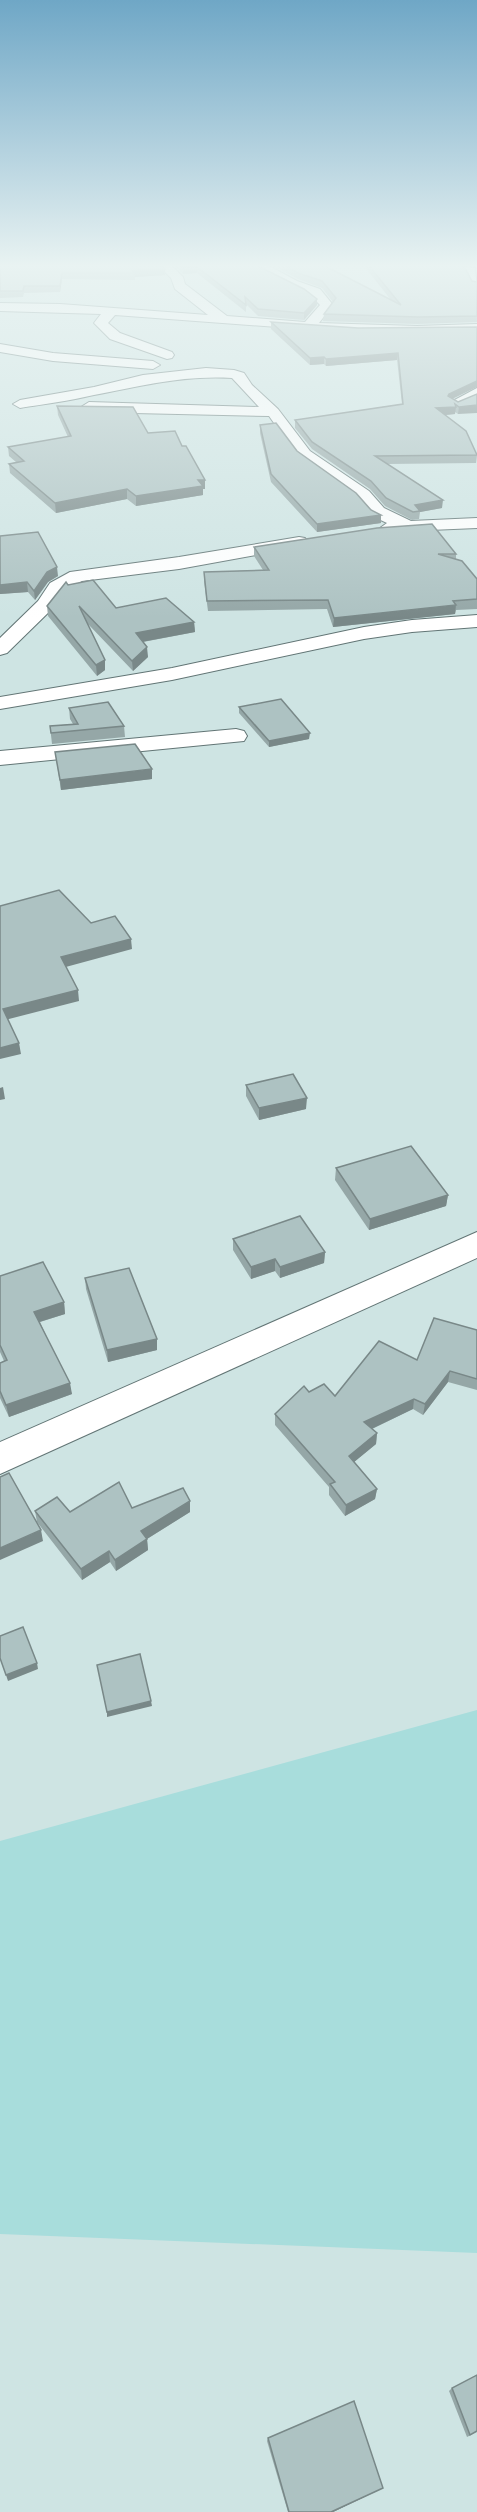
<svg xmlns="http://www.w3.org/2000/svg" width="477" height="2512" font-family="Raleway,sans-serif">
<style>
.green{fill:#a8dddc}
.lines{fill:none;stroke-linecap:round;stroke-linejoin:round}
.street-casing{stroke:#627575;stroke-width:2}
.street{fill:#fff;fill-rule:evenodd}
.wall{fill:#95a7a7}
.shaded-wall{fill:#798888}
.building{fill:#adc2c2;stroke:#798888;stroke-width:1.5}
</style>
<rect width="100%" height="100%" fill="#cee4e3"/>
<path class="green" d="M477,1710v543l-477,-19v-393z"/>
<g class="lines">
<defs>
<g id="street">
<path d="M159,266h13l11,11 2,7 42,32 78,6 15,-17c-17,-20 -48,-21 -67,-39h16l28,15 23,8 13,16 -14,18 98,3 60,-2v8l-119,1 -243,-18 -7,8 12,10 52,19 2,3 -2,3 -5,1 -57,-20 -16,-16 7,-9 -101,-3v-8l60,1 148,11 -33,-26 -4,-11z"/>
<path d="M453,266l22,2 2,19 -4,-1 -7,-13z"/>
<path d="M0,344l53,9 100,8 7,4 -7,4 -100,-8 -53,-9z"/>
<path d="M206,368l28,2 10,3 8,12 26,24 32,42 59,40 15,17 27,13 66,-3v10l-94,4 -3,-4 7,-5 -15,-7 -15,-17 -59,-42 -29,-41 -180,-4 -8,-5 8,-5 170,5 -27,-29c-49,-3 -91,8 -138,17 -25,6 -50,9 -74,13l-7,-4 7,-4 74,-13 49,-12z"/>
<path d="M477,388v10l-21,9 -7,-4z"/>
<path d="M299,537l6,1 3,4 -3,4 -126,23 -97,12 -18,10 -12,18 -45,44 -7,2v-17l38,-37 12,-18 20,-11 109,-15z"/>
<path d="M477,615v12l-65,5 -48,7 -192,41 -172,29v-12l172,-29 192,-41 48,-7z"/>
<path d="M236,729l8,2 3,5 -3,5 -244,24v-14z"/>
<path d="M477,1232v26l-477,216v-32z"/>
</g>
</defs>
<use href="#street" class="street-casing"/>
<use href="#street" class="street"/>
</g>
<g class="wall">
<path d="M0,266l165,9 -30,2v3l-73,-1 -2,13 -36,1 -1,4 -23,1z"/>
<path d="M175,266h83l59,39 -13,15 -46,-4 -12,-12v8l-49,-39 -14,1z"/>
<path d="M274,266h51l66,34 -27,-34h97l11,15 5,1v40l-60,2 -94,-3 1,-7 9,-12 -11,-14 -24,-9z"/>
<path d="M271,322l87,6 119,-1 -25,72 6,3 19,-8 -19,20 -3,-2v2l-10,1 32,40 -1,8 -89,1 55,44 -22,4 -1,7 -7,1 -27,-14 -15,-17 -58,-40 -17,-21v-8l107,-16 -5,-44 -71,6 -2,-2 -14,1 -39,-36z"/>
<path d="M57,406l91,27 34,13 23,34v9h-2v6l-67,11 -9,-7 -71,14 -46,-40 -1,-9 7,-2 -7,-6 -1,-9 60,-10 -10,-22z"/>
<path d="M260,425l37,26 74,59 10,5v8l-64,9 -46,-50 -11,-49z"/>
<path d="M0,536l58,40 -10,6 -13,18 -7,-8 -28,2z"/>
<path d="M254,547l202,7v5l21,20v30l-21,1 -1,4 -122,13 -6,-18 -119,2 -4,-30v-9l59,-2 -9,-14z"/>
<path d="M68,585l48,23 78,14 1,10 -52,10 5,15 -15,14 -45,-47 17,46 -8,6 -49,-60 -1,-10z"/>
<path d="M239,707l70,32 -40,8 -30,-34z"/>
<path d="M69,708l55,18 1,11 -73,7 -2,-18 23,-2 -3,-5z"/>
<path d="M55,752l97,27 -91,11z"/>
<path d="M246,1085l60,24 -47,11 -13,-24z"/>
<path d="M336,1168l112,27 -2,11 -77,24 -34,-50z"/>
<path d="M233,1239l92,13 -1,11 -44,15 -5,-7 -24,8 -18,-29z"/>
<path d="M0,1276l64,26 1,12 -25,8 32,72 -63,23 -9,-19v-35l4,-2 -4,-9z"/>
<path d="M85,1278l72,61v11l-49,12 -22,-73z"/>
<path d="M477,1330v60l-29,-8 -25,33 -10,-6 -41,20 5,4 -1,11 -22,18 23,27 -2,10 -30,17 -16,-21v-8l-54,-62v-11l34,-22 26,4 82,-36z"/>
<path d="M132,1508l58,4 -43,27 1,11 -32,21 -6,-9 -28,18 -45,-58 -2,-11 35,1z"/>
<path d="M452,2388l25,44 -10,5 -18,-46z"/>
<path d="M268,2438l115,50 -50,24h-45l-21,-71z"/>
</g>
<g class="shaded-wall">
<path d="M183,267h14v6l-14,1z"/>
<path d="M165,269v6l-30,2 -1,-4 -2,-2z"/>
<path d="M62,273v6l-2,13v-6z"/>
<path d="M317,299v6l-13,15v-7z"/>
<path d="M398,353l-1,7 -71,6v-7z"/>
<path d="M324,357v7l-14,1v-7z"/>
<path d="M477,381v6l-29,14v-5l1,-2z"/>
<path d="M477,405v8l-19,1 1,-7z"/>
<path d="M456,407l-1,7 -20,2 1,-8z"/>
<path d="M198,480h7v9h-2v6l-67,11v-10z"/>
<path d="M127,489v10l-71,14 -1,-10z"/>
<path d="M443,500l-1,8 -22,4 -5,-7z"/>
<path d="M381,515v8l-64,9v-8z"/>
<path d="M57,567l1,9 -10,6 -13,18 -1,-9 13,-19z"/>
<path d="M27,582l1,10 -28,2v-9z"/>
<path d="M456,605l-1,9 -122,13 1,-9z"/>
<path d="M194,622l1,10 -59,11v-10z"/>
<path d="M147,647l1,10 -15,14 -1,-10z"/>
<path d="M105,660v10l-8,6 -1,-11z"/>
<path d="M310,733l-1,6 -40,8v-6z"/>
<path d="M152,769v10l-91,11 -1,-10z"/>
<path d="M131,939l1,10 -70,19 -1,-11z"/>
<path d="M78,990l1,11 -74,19 -2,-11z"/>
<path d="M19,1043l2,11 -21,5v-11z"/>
<path d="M3,1087l2,12 -5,1v-12z"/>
<path d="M307,1098l-1,11 -47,11v-12z"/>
<path d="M448,1195l-2,11 -77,24 1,-11z"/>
<path d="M325,1252l-1,11 -44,15v-11z"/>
<path d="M275,1259v12l-24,8v-12z"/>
<path d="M64,1302l1,12 -29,9 -2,-11z"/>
<path d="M157,1339v11l-49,12 -1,-12z"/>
<path d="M450,1371l-2,11 -25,33 2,-11z"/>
<path d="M70,1383l2,11 -63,23 -3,-12z"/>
<path d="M414,1399l-1,10 -50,24 1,-11z"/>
<path d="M377,1433l-1,11 -28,23 1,-11z"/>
<path d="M377,1489l-2,10 -30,17 1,-11z"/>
<path d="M190,1501v11l-48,30 -1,-11z"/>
<path d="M41,1530l2,11 -43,19v-12z"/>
<path d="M147,1539l1,11 -32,21 -1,-11z"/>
<path d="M109,1551l1,11 -28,18 -1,-11z"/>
<path d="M37,1663l1,6 -30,12 -2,-6z"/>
<path d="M151,1701l1,5 -45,11v-5z"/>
<path d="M383,2488l-50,24h-2z"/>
</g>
<g class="building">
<path d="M0,266h162l3,3 -33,2 2,2h-72l-2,13h-36l-1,5h-23z"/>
<path d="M181,266h77l46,23 13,10 -13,14 -46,-4 -13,-12 1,8 -49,-38h-14z"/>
<path d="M286,266h39l76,39 -32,-39h92l4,2 7,13 5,1v34l-59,1 -94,-3 12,-16 -14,-17 -24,-8z"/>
<path d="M271,322l87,6 119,-1v54l-28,13 -1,2 10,6 19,-8v11l-18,2 -4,-3 1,3 -20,1 30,23 11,24 -102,1 68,44 -28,5 5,6 -7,1 -27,-14 -15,-17 -59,-39 -17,-22 108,-16 -5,-51 -72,6 -2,-2 -14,1z"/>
<path d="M57,406l76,1 15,26 27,-2 7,15h4l19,34h-7l5,6 -67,10 -9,-7 -72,14 -46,-39 15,-3 -16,-14 63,-11z"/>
<path d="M276,423l21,28 59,42 15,17 10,5 -64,9 -46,-50 -11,-49z"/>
<path d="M432,524l24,30h-18l24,7 15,18v20l-24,2 3,4 -122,13 -6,-18 -121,1 -3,-29 65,-2 -15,-23 123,-19z"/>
<path d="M38,532l19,35 -10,5 -13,19 -7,-9 -27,3v-49z"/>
<path d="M93,580l23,28 50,-10 28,24 -58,11 11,14 -15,14 -53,-55 26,54 -9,5 -49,-59 19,-24 2,3z"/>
<path d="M281,699l29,34 -41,8 -30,-34z"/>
<path d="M108,702l16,24 -73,7 -1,-7 28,-2 -9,-16z"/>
<path d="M135,744l17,25 -92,11 -5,-28z"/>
<path d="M59,890l32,33 24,-7 16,23 -70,18 17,33 -75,19 16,34 -19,5v-142z"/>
<path d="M293,1074l14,24 -48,10 -13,-23z"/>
<path d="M411,1146l37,49 -78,24 -34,-51z"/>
<path d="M300,1216l25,36 -45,15 -5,-8 -24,8 -18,-28z"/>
<path d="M43,1262l21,40 -30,10 36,71 -64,22 -6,-14v-28l7,-3 -7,-15v-69z"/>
<path d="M129,1268l28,71 -50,11 -22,-72z"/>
<path d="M434,1318l43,12v49l-27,-8 -25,33 -11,-5 -50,23 13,11 -28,23 28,33 -31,16 -16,-21 5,-2 -60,-68 29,-28 5,6 15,-8 11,12 44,-55 38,19z"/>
<path d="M9,1473l32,57 -41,18v-71z"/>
<path d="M119,1482l13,26 51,-20 7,13 -49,30 6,8 -32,21 -6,-9 -28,18 -46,-58 22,-14 13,15z"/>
<path d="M23,1627l14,36 -31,12 -6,-17v-22z"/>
<path d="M140,1654l11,47 -44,11 -10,-47z"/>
<path d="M477,2375v56l-7,4 -18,-47z"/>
<path d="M354,2401l29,87 -52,24h-42l-21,-74z"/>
</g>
<linearGradient id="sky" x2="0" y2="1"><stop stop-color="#6fa7c6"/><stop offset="0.43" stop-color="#e9f3f2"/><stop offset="1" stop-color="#e9f3f2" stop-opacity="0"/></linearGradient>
<rect width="477" height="618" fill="url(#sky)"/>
</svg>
